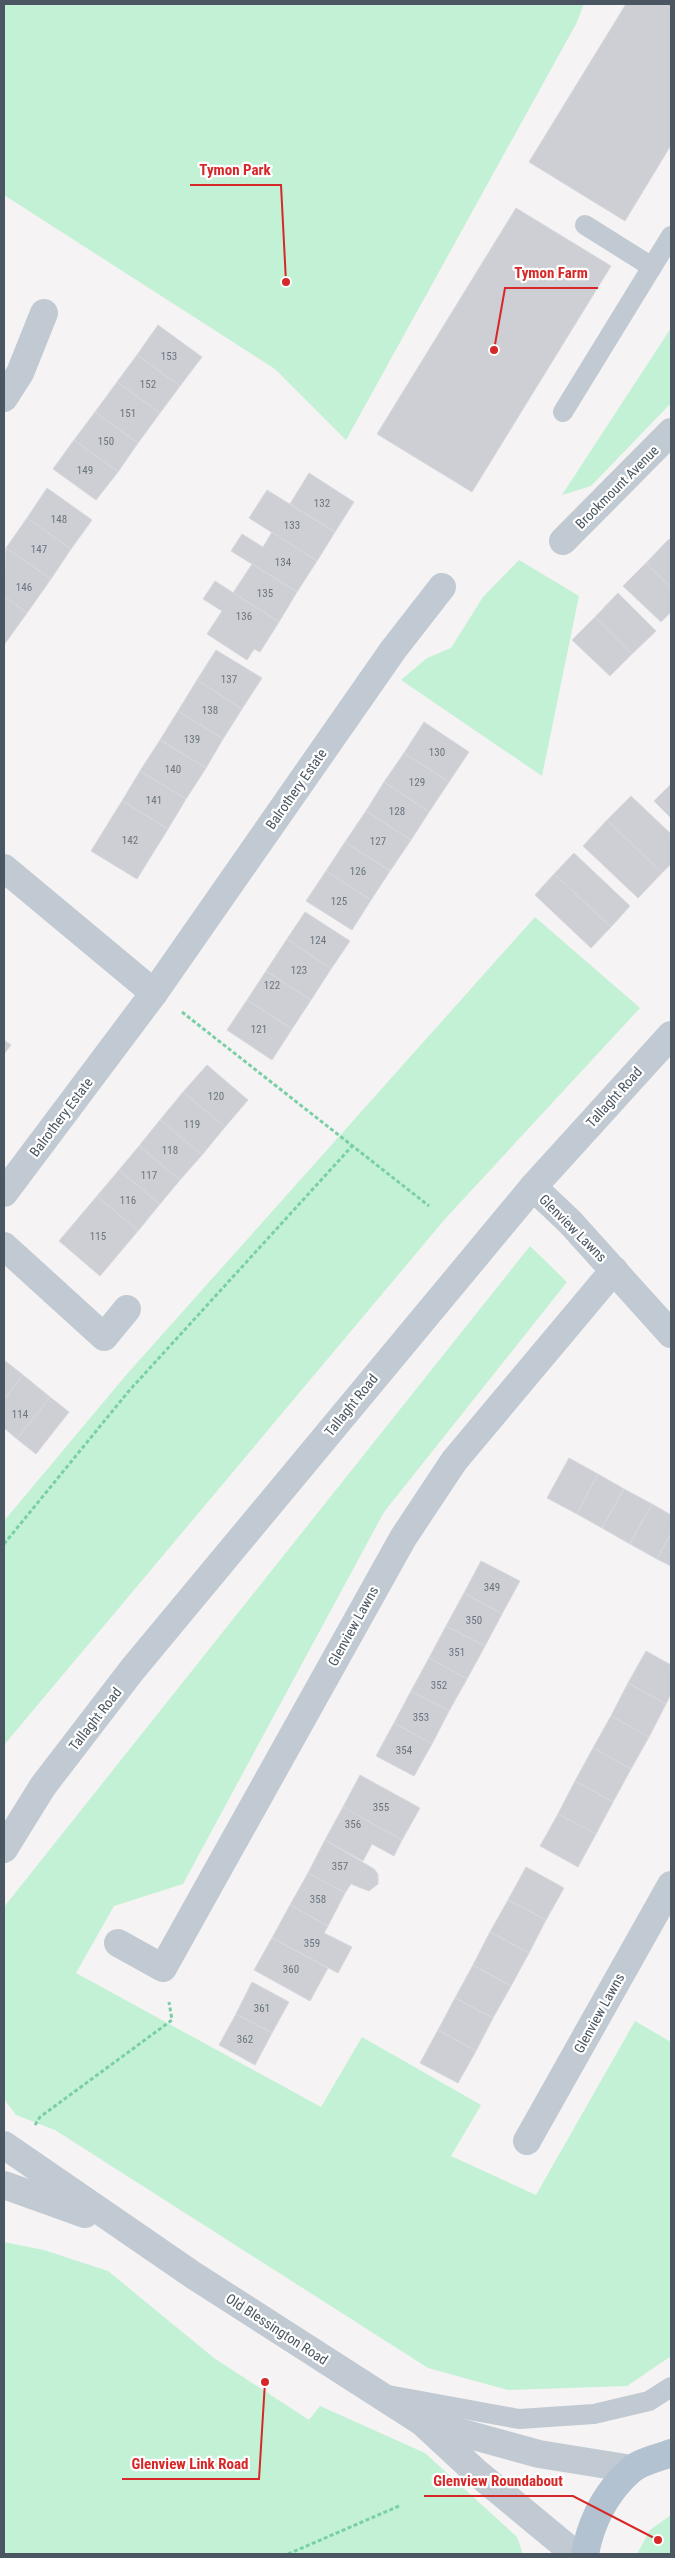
<svg xmlns="http://www.w3.org/2000/svg" width="675" height="2558" font-family="'Roboto Condensed',sans-serif">
<style>
.green{fill:#c3f1d5}
.building{fill:#cdcfd5;stroke:#d7d9de}
.lines{fill:none;stroke-linecap:round;stroke-linejoin:round}
.path{stroke:#7ad0a6;stroke-width:3;stroke-dasharray:4 2.5;stroke-linecap:butt}
.service{stroke:#c1cad2;stroke-width:20}
.minor{stroke:#c1cad2;stroke-width:28}
.tertiary{stroke:#c1cad2;stroke-width:28}
.primary{stroke:#b3c2d1;stroke-width:28}
.labels{text-anchor:middle;dominant-baseline:central;stroke-width:4.5;stroke-linejoin:round;paint-order:stroke}
.number-label{font-size:11px;fill:#6b747e}
.street-label{font-size:14px;fill:#4a5661;stroke:#fff}
.leader{fill:none;stroke:#d62828;stroke-width:2}
.callout-dot{fill:#d62828;stroke:#fff;stroke-width:2}
.callout-label{font-size:15px;text-anchor:middle;font-weight:bold;fill:#d62828;stroke:#fff;stroke-width:4.5;stroke-linejoin:round;paint-order:stroke}
</style>
<rect width="100%" height="100%" fill="#f5f3f3"/>
<g class="green">
<path d="M4,4h580l-8,20 -230,416 -71,-71 -271,-174z"/>
<path d="M671,328v75l-80,83 -29,9z"/>
<path d="M519,560l60,36 -37,180 -141,-96 26,-22 24,-10 32,-51z"/>
<path d="M535,917l105,91 -195,211 -441,526v-224l123,-147z"/>
<path d="M530,1246l37,36 -183,230 -201,372 -69,22 -38,67 245,134 41,-70 119,68 -30,51 85,39 99,-174 36,21v314l-44,30 -119,4 -80,-22 -373,-238 -39,-15 -12,-16v-192z"/>
<path d="M4,2242l40,8 64,21 106,87 95,62 11,-14 105,47 92,84 6,17h-519z"/>
<path d="M671,2515v39h-34l13,-24z"/>
</g>
<g class="building">
<path d="M626,4h45v141l-46,76 -96,-59z"/>
<path d="M516,208l95,58 -139,226 -95,-58z"/>
<path d="M158,325l44,32 -22,29 -43,-31z"/>
<path d="M137,355l43,31 -20,27 -43,-31z"/>
<path d="M117,382l43,31 -22,30 -43,-31z"/>
<path d="M95,412l43,31 -20,29 -44,-32z"/>
<path d="M74,440l44,32 -22,28 -43,-31z"/>
<path d="M309,473l45,29 -19,30 -45,-28z"/>
<path d="M47,488l45,32 -21,29 -44,-31z"/>
<path d="M267,490l68,42 -18,29 -68,-43z"/>
<path d="M27,518l44,31 -20,30 -45,-31z"/>
<path d="M272,532l45,29 -20,31 -66,-41 11,-17 21,13z"/>
<path d="M669,539l2,2v46l-25,-24z"/>
<path d="M6,548l45,31 -24,34 -23,-17z"/>
<path d="M646,563l25,24v25l-10,10 -38,-36z"/>
<path d="M252,564l45,28 -18,30 -46,-29z"/>
<path d="M215,581l64,41 -19,30 -6,-3 -7,11 -40,-26 15,-23 -19,-12z"/>
<path d="M618,593l38,38 -24,23 -37,-37z"/>
<path d="M4,596l23,17 -23,32z"/>
<path d="M595,617l37,37 -22,22 -38,-36z"/>
<path d="M216,650l46,28 -20,31 -45,-29z"/>
<path d="M197,680l45,29 -19,30 -45,-28z"/>
<path d="M178,711l45,28 -17,29 -46,-28z"/>
<path d="M424,722l45,30 -20,30 -45,-29z"/>
<path d="M160,740l46,28 -20,31 -46,-28z"/>
<path d="M404,753l45,29 -20,30 -45,-30z"/>
<path d="M140,771l46,28 -18,30 -46,-28z"/>
<path d="M384,782l45,30 -18,28 -45,-29z"/>
<path d="M671,784v34l-17,-17z"/>
<path d="M631,796l40,38v30l-9,9 -55,-53z"/>
<path d="M122,801l46,28 -31,50 -46,-28z"/>
<path d="M366,811l45,29 -21,31 -45,-29z"/>
<path d="M607,820l55,53 -24,25 -55,-52z"/>
<path d="M345,842l45,29 -19,29 -45,-29z"/>
<path d="M574,853l56,53 -19,21 -57,-53z"/>
<path d="M326,871l45,29 -19,30 -46,-29z"/>
<path d="M554,874l57,53 -20,21 -56,-53z"/>
<path d="M305,912l45,29 -19,28 -44,-30z"/>
<path d="M287,939l44,30 -20,31 -45,-29z"/>
<path d="M266,971l45,29 -19,29 -45,-29z"/>
<path d="M247,1000l45,29 -20,31 -45,-30z"/>
<path d="M4,1040l7,5 -7,9z"/>
<path d="M207,1065l41,35 -23,27 -42,-35z"/>
<path d="M183,1092l42,35 -23,28 -42,-35z"/>
<path d="M160,1120l42,35 -22,25 -41,-34z"/>
<path d="M139,1146l41,34 -20,24 -41,-34z"/>
<path d="M119,1170l41,34 -22,27 -41,-35z"/>
<path d="M97,1196l41,35 -38,45 -41,-35z"/>
<path d="M4,1360l19,15 -19,25z"/>
<path d="M23,1375l27,22 -33,42 -13,-11v-28z"/>
<path d="M50,1397l19,15 -33,42 -19,-15z"/>
<path d="M569,1458l29,16 -21,40 -30,-16z"/>
<path d="M598,1474l26,15 -22,39 -25,-14z"/>
<path d="M624,1489l28,15 -22,40 -28,-16z"/>
<path d="M652,1504l19,11v18l-14,26 -27,-15z"/>
<path d="M671,1533v33l-14,-7z"/>
<path d="M481,1561l39,20 -18,33 -38,-21z"/>
<path d="M464,1593l38,21 -17,32 -39,-20z"/>
<path d="M446,1626l39,20 -18,33 -38,-21z"/>
<path d="M646,1651l25,14v29l-5,10 -38,-21z"/>
<path d="M429,1658l38,21 -18,32 -38,-20z"/>
<path d="M628,1683l38,21 -17,33 -38,-21z"/>
<path d="M411,1691l38,20 -17,33 -38,-21z"/>
<path d="M611,1716l38,21 -18,32 -38,-21z"/>
<path d="M394,1723l38,21 -18,32 -38,-20z"/>
<path d="M593,1748l38,21 -18,33 -38,-21z"/>
<path d="M360,1775l60,33 -18,32 -59,-33z"/>
<path d="M575,1781l38,21 -17,32 -38,-20z"/>
<path d="M343,1807l59,33 -8,16 -22,-12 -9,17 -38,-21z"/>
<path d="M558,1814l38,20 -18,33 -38,-21z"/>
<path d="M325,1840l49,29 4,5v10l-9,7 -18,-7 -6,9 -37,-20z"/>
<path d="M526,1867l38,21 -18,32 -38,-20z"/>
<path d="M308,1873l37,20 -17,33 -38,-21z"/>
<path d="M508,1900l38,20 -17,33 -39,-21z"/>
<path d="M290,1905l38,21 -4,7 28,14 -14,26 -66,-35z"/>
<path d="M490,1932l39,21 -18,33 -38,-21z"/>
<path d="M272,1938l56,30 -18,33 -56,-31z"/>
<path d="M473,1965l38,21 -18,32 -38,-20z"/>
<path d="M252,1982l37,20 -17,31 -36,-19z"/>
<path d="M455,1998l38,20 -17,33 -38,-21z"/>
<path d="M236,2014l36,19 -17,32 -36,-20z"/>
<path d="M438,2030l38,21 -18,32 -38,-20z"/>
</g>
<g class="lines">
<g class="path">
<path d="M182,1012l247,194"/>
<path d="M4,1544l124,-152 225,-247"/>
<path d="M35,2125l5,-8 132,-97 -3,-18"/>
<path d="M288,2554l111,-48"/>
</g>
<g class="service">
<path d="M585,225l67,42"/>
<path d="M563,412l108,-176"/>
<path d="M388,2395l131,24 75,-5 55,-13 22,-14"/>
</g>
<g class="minor">
<path d="M4,398l16,-25 24,-60"/>
<path d="M563,541l108,-109"/>
<path d="M4,868l150,125"/>
<path d="M533,1187l37,35 101,112"/>
<path d="M4,1193l150,-200 239,-343 49,-63"/>
<path d="M4,1246l100,91 23,-28"/>
<path d="M4,1849l39,-63 89,-116 401,-483 138,-152"/>
<path d="M118,1943l45,25 240,-430 51,-77 160,-191"/>
<path d="M527,2141l144,-256"/>
</g>
<g class="tertiary">
<path d="M4,2145l189,130 229,147 54,50 99,82"/>
<path d="M4,2185l81,29"/>
<path d="M426,2423l113,31 93,15"/>
</g>
<path class="primary" d="M585,2554c6,-32 21,-62 46,-84 10,-9 28,-12 40,-17"/>
</g>
<g class="labels">
<g class="number-label">
<text x="169" y="356">153</text>
<text x="148" y="384">152</text>
<text x="128" y="413">151</text>
<text x="106" y="441">150</text>
<text x="85" y="470">149</text>
<text x="322" y="503">132</text>
<text x="59" y="519">148</text>
<text x="292" y="525">133</text>
<text x="39" y="549">147</text>
<text x="283" y="562">134</text>
<text x="24" y="587">146</text>
<text x="265" y="593">135</text>
<text x="244" y="616">136</text>
<text x="229" y="679">137</text>
<text x="210" y="710">138</text>
<text x="192" y="739">139</text>
<text x="437" y="752">130</text>
<text x="173" y="769">140</text>
<text x="417" y="782">129</text>
<text x="154" y="800">141</text>
<text x="397" y="811">128</text>
<text x="130" y="840">142</text>
<text x="378" y="841">127</text>
<text x="358" y="871">126</text>
<text x="339" y="901">125</text>
<text x="318" y="940">124</text>
<text x="299" y="970">123</text>
<text x="272" y="985">122</text>
<text x="259" y="1029">121</text>
<text x="216" y="1096">120</text>
<text x="192" y="1124">119</text>
<text x="170" y="1150">118</text>
<text x="149" y="1175">117</text>
<text x="128" y="1200">116</text>
<text x="98" y="1236">115</text>
<text x="20" y="1414">114</text>
<text x="492" y="1587">349</text>
<text x="474" y="1620">350</text>
<text x="457" y="1652">351</text>
<text x="439" y="1685">352</text>
<text x="421" y="1717">353</text>
<text x="404" y="1750">354</text>
<text x="381" y="1807">355</text>
<text x="353" y="1824">356</text>
<text x="340" y="1866">357</text>
<text x="318" y="1899">358</text>
<text x="312" y="1943">359</text>
<text x="291" y="1969">360</text>
<text x="262" y="2008">361</text>
<text x="245" y="2039">362</text>
</g>
<g class="street-label">
<text transform="translate(617 487) rotate(-45)">Brookmount Avenue</text>
<text transform="translate(296 789) rotate(-55)">Balrothery Estate</text>
<text transform="translate(614 1097) rotate(-48)">Tallaght Road</text>
<text transform="translate(61 1117) rotate(-53)">Balrothery Estate</text>
<text transform="translate(573 1228) rotate(45)">Glenview Lawns</text>
<text transform="translate(351 1405) rotate(-51)">Tallaght Road</text>
<text transform="translate(353 1626) rotate(-61)">Glenview Lawns</text>
<text transform="translate(95 1719) rotate(-52)">Tallaght Road</text>
<text transform="translate(599 2013) rotate(-61)">Glenview Lawns</text>
<text transform="translate(277 2329) rotate(33)">Old Blessington Road</text>
</g>
</g>
<path class="leader" d="M286 282L281 185H190M494 350L505 288H598M265 2382L259 2479H122M658 2540L573 2496H424"/>
<g class="callout-dot">
<circle cx="286" cy="282" r="5"/>
<circle cx="494" cy="350" r="5"/>
<circle cx="265" cy="2382" r="5"/>
<circle cx="658" cy="2540" r="5"/>
</g>
<g class="callout-label">
<text x="235" y="175">Tymon Park</text>
<text x="551" y="278">Tymon Farm</text>
<text x="190" y="2469">Glenview Link Road</text>
<text x="498" y="2486">Glenview Roundabout</text>
</g>
<rect width="675" height="2558" fill="none" stroke="#4a5661" stroke-width="10"/>
</svg>
